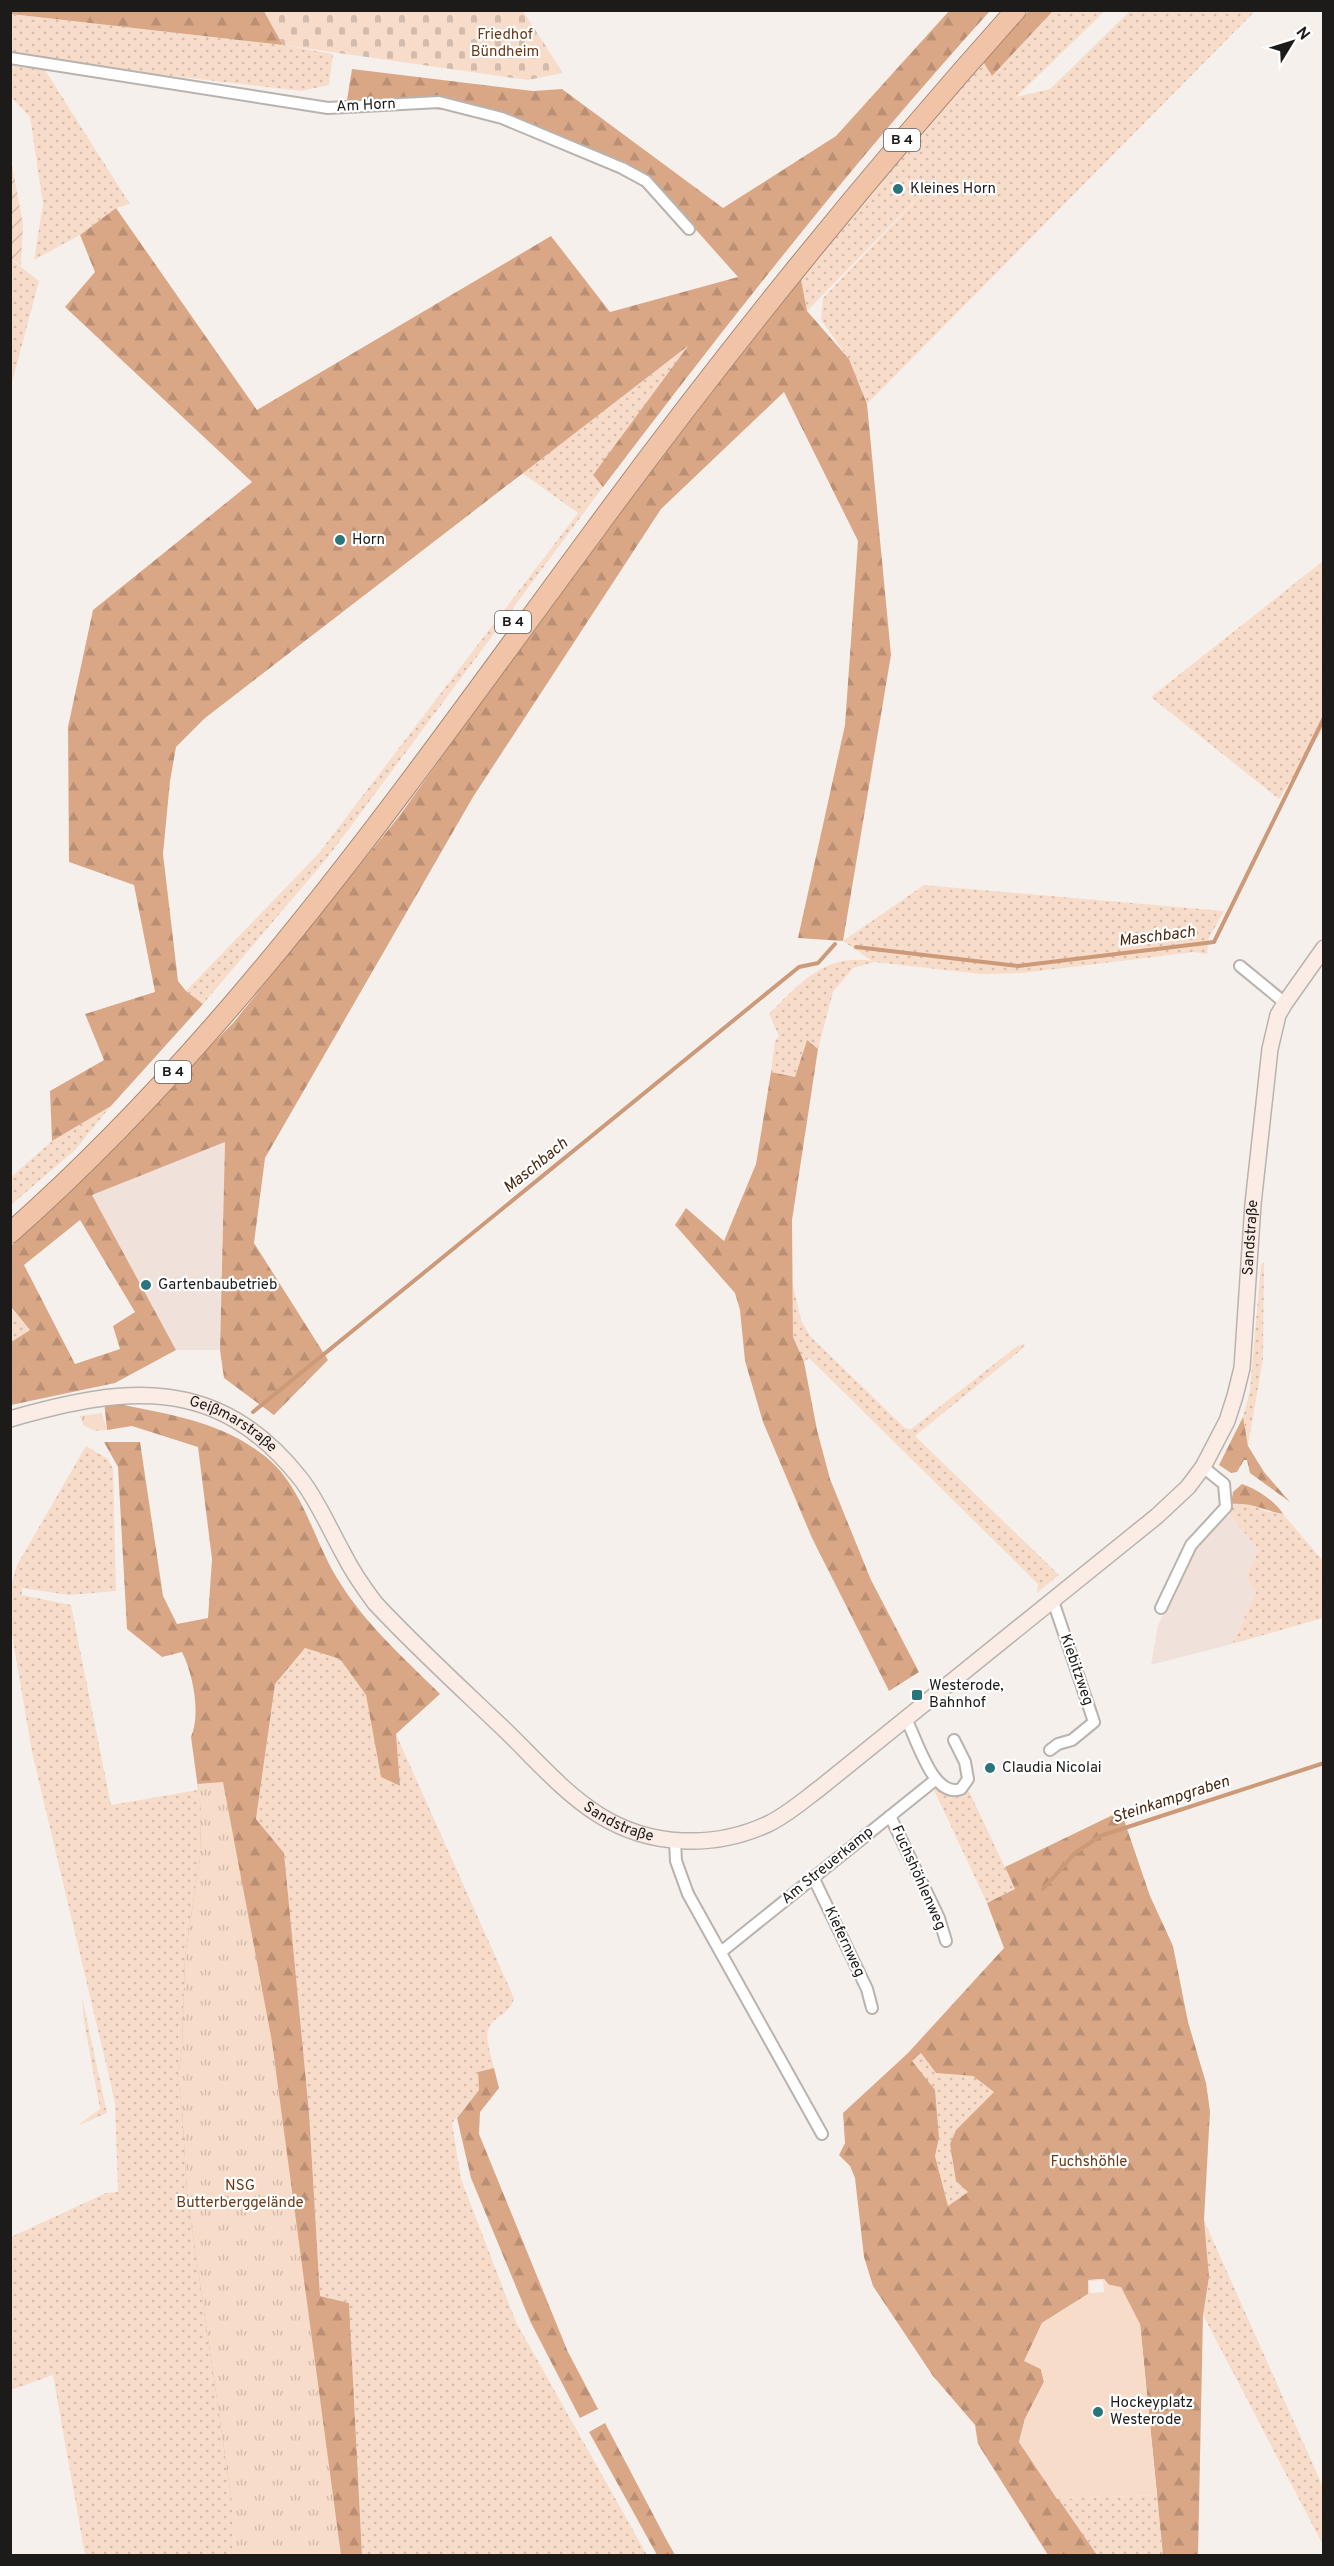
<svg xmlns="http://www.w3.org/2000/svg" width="1334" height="2566" font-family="Overpass,sans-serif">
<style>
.built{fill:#f0e2da}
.grass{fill:url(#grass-dots)}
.forest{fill:url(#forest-firs);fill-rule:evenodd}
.cemetery{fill:url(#cemetery-stones)}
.park{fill:url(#park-tufts)}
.garden{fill:url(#garden-furrows)}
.pitch{fill:#f8dcca;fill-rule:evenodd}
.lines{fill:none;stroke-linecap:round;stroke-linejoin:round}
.stream{stroke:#cc9a79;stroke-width:4}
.street-casing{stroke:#b9b3af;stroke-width:14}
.secondary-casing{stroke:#b9b3af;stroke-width:18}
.highway-casing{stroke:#a78876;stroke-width:22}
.street{stroke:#fff;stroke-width:10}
.secondary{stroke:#fbede5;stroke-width:15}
.highway{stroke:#f1c3a7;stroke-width:20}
.poi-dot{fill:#2a747b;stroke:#fff;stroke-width:2}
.labels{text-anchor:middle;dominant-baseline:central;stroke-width:4.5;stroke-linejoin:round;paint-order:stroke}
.shield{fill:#fff;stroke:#615f5f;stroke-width:1.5}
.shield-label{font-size:14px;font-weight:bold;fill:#1d1b1a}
.park-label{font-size:15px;fill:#6b3a16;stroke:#fff}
.street-label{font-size:15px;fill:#1d1b1a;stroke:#fff}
.poi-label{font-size:15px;fill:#1d1b1a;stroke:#fff;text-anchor:start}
.water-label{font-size:16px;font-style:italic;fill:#4a280f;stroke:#fff}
</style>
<defs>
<pattern id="grass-dots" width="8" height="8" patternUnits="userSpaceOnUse" patternTransform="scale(1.5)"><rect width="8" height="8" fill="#f8dcca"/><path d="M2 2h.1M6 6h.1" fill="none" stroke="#d4bcad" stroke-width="1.8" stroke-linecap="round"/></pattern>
<pattern id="forest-firs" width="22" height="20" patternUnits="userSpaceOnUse" patternTransform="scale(1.5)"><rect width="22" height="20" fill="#daa786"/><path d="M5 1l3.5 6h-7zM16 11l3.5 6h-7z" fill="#bb8f73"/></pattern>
<pattern id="cemetery-stones" width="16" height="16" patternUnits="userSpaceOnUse" patternTransform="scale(1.5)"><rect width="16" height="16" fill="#f8dcca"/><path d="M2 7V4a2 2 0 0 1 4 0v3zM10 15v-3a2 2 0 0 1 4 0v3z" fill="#d4bcad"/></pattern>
<pattern id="park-tufts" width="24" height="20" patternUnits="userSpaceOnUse" patternTransform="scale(1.5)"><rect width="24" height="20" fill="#f8dcca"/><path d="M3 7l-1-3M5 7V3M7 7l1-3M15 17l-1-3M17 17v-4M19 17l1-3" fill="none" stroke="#d4bcad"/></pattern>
<pattern id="garden-furrows" width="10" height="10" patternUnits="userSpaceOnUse" patternTransform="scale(1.5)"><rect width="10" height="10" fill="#f8dcca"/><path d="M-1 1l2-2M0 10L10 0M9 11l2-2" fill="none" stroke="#d4bcad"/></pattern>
</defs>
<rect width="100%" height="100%" fill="#f6f0ec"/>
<g class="built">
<path d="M225,1142l-5,208h-44l-84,-155z"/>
<path d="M1230,1515l29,35 -13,26 10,17 -24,51 -81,21 7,-40 43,-85 9,-11z"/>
</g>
<g class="grass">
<path d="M1053,11h52l-89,86 34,-8 80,-78h125l-388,393 -18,-45 -28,-39 2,-22 118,-124 -134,137 -6,-32 181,-219 10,16z"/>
<path d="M10,14l273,31 50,9 -4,31 -28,6 -240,-28 -50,-9z"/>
<path d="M10,65l35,5 85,134 -14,4 -36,27 -46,25 9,-56 -13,-87 -19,-20z"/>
<path d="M11,259l28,22 -28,105z"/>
<path d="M690,345l-97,130 10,12 -275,370 -125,147 -17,-13 133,-138 259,-340 -56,-40z"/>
<path d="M1323,561v168l-44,70 -128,-102z"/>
<path d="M924,885l300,26 -15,27 -2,16 -13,-2 -171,21 -42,1 -107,-12 -21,6 -20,24 -15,57 -12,-8 -11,36 -24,-5 4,-31 4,-5 -10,-22c31,-31 56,-61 103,-53l-29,-20z"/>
<path d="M111,1106l-36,44 -64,55v-28l41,-36z"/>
<path d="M1264,1263l-1,96 -15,86 -5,-28 7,-27 11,-125z"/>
<path d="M793,1285l8,35 9,16 95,92 6,1 105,-82 10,-4 -5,7 -106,86 144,139 -22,18 1,-9 -229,-226 -5,4 -11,-25z"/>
<path d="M10,1307l20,23 -19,12h-1z"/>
<path d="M86,1446l22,13 5,10 3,122 -47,4 -47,-7v7l49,10 40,200 87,-15 3,20 -1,48 -15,98 -3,91 -4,32 4,30 5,85 45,309v52h-147l-32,-180 -42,15v-153l95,-44 12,-1 -3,-88 -4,-19 -79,-333 -22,-129 1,-36 6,-22z"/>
<path d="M1249,1502l16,9 18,3 40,47v57l-91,26 24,-51 -10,-17 13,-26 -29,-35 1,-11z"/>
<path d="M305,1648l35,11 26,36 15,82 18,9 -3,-52 118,264c-4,18 -22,18 -26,32 -3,11 4,27 6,38l-16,4 1,18 -27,33 9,56 55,143 131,233h-285l-13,-252 -29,-7 -11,-184 -25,-258 -28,-35 19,-135z"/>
<path d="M937,1788c8,12 22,12 32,3l46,98 -28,14 -53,-113z"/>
<path d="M82,1997l25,116 -30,13 23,-17 -16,-88z"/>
<path d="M921,2053l15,20 37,3 21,16 -38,38 13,62 -21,14 -13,-50 4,-18 -27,-77z"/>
<path d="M1204,2220l119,267v58l-120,-230z"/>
<path d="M1157,2495l6,60h-66l-40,-56z"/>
</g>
<g class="forest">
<path d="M11,10l253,1 19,34 -272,-31z"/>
<path d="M949,11h41c-137,151 -263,313 -387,476l-10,-12 95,-129 -483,372 -29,29 -6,34 -7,73 15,127 8,10 17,13 -92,102 -59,35 -2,-50 54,-31 -19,-46 70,-22 -21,-107 -65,-23 -1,-135 25,-117 159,-128 -187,-175 30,-35 -15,-37 36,-27 141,202 294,-174 59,76 128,-35 -90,-101 -175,-63 -126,-13 5,-31 181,22 29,-2 161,119 113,-72z"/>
<path d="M1029,11h24l-61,65 -10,-16z"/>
<path d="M801,279l6,32 42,48 18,45 24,251 -48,286 -45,-3 47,-213 13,-184 -74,-149 -123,117 -188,288 -208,361 -11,85 74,117 -54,55 -50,-37 -4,-28 5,-208 -133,53 84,155 -61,33 -104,22v-63l19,-12 -19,-23 -1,-60 224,-225 166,-207 236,-328zM80,1220l55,92 -22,14 7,23 -45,15 -51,-99z"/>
<path d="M807,1040l11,9 -26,171 1,117 11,25 13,68 13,49 41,101 48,92 -30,19 -77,-153 -49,-116 -18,-61 -5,-51 -5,-17 -60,-68 11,-17 38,33 32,-77 15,-92 24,5z"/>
<path d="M104,1401c56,12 115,18 162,56 37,30 47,82 71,121 27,45 66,79 103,116l-44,40 4,52 -19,-9 -15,-82 -26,-36 -35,-11 -30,36 -19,135 28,34 25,259 11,184 29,7 13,252h-130v-52l-45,-309 -5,-85 -4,-30 4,-32 3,-91 15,-98 1,-48 -10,-73c10,-23 2,-63 -9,-85l-20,5 -35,-28 -9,-162 -14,-25h36l23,154 14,28 31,-6 4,-59 -14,-112 -66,-21 -25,4z"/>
<path d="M1243,1417l5,29 16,26 26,30 -40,-29 -3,-13h-3l-7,12 -6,1 -12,-8z"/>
<path d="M1242,1484c13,4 35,18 41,30 -21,-4 -30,-12 -52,-10l2,-12z"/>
<path d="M1121,1811l29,85 23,50 15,76 18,61 4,28 -6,109 5,57 -6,38 -5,240h-35l-23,-231 -36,-45 -16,1v14l-46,29 -17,38 16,8 3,13 -19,37 -6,23 78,113h-49l-70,-111 -3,-19 -42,-49 -60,-90 -9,-29 -9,-79 -5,-12 -11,-11 6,-12 -2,-30 65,-60 96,-105 -17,-45 28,-14 -10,-22zM921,2053l15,20 37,3 21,16 -38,38 -6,14 6,37 12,11 -20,14 -13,-50 4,-18 -4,-48 -23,-29z"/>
<path d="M494,2068l5,20 -19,24 -1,22 89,218 30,57 -18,9 -49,-95 -60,-145 -14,-60 22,-28 -1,-18z"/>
<path d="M605,2423l61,116 9,16h-18l-68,-123z"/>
</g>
<path class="cemetery" d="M264,11h259l40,62 -35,7 -245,-35z"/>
<g class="park">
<path d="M102,1413l5,17 -11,1 -12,-5 -4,-10z"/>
<path d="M223,1782l49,260 69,513h-109v-52l-45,-309 -5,-85 -4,-30 4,-32 3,-91 15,-98 1,-48 -4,-26z"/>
</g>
<path class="garden" d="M11,160l12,64 -2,41 -10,-6z"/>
<path class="pitch" d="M1104,2279l2,5 15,3 19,37 17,171 -100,4 -38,-57 6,-23 19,-37 -3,-13 -17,-8 18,-38 46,-29v-14zM1103,2280l1,12 -14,1 -1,-12z"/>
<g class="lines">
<g class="stream">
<path d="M856,947l162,19 196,-24 110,-224"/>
<path d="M253,1412l546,-445 19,-4 17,-19"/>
<path d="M1043,1889l32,-36 25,-17 224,-73"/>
</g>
<defs>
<g id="street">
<path d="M10,58l318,50 111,-6 63,16 120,50 24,13 43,48"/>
<path d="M1240,966l45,37"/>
<path d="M1161,1608l30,-63 35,-38 -2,-23 -21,-17"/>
<path d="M906,1719c11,20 27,80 55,70l7,-10 -3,-17 -11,-22"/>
<path d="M1050,1750l8,-6 14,-4 22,-18 -41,-121"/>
<path d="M890,1816l49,102 7,23"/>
<path d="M675,1841l1,20 12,33 134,240"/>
<path d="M813,1877l54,112 5,19"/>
<path d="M721,1952l214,-172"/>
</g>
<g id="secondary">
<path id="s1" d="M10,1419c115,-33 207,-45 290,59 18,23 29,50 43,75 9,18 20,34 32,50 41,44 86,85 130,127 30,29 59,63 94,85 51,32 115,34 169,9 19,-9 36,-24 52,-36l337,-272 31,-29 15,-20 24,-46 8,-25 7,-28 11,-164 17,-155 8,-34 7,-12 39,-55"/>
</g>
<path id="highway" d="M10,1233c230,-203 404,-458 585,-703 132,-180 272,-353 421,-520"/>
</defs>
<use href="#street" class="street-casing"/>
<use href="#secondary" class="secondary-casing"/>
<use href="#highway" class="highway-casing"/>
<use href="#street" class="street"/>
<use href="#secondary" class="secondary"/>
<use href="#highway" class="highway"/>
</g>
<g class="poi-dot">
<circle cx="898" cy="189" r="6"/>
<circle cx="340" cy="540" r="6"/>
<circle cx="146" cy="1285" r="6"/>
<rect x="911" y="1689" width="12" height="12" rx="3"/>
<circle cx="990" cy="1768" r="6"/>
<circle cx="1098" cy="2412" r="6"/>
</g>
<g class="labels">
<g class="shield">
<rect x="884" y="129" width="36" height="22" rx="4.5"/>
<rect x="495" y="611" width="36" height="22" rx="4.5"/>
<rect x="155" y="1061" width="36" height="22" rx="4.5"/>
</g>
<g class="shield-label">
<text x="902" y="140">B 4</text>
<text x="513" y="622">B 4</text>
<text x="173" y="1072">B 4</text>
</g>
<g class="park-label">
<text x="505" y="35">Friedhof<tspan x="505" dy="17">Bündheim</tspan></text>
<text x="1089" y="2162">Fuchshöhle</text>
<text x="240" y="2186">NSG<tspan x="240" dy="17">Butterberggelände</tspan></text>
</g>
<g class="street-label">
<text transform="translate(366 106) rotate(-3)">Am Horn</text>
<text stroke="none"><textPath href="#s1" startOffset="1752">Sandstraße</textPath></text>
<text stroke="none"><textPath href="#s1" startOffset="232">Geißmarstraße</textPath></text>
<text transform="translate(1076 1670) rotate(71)">Kiebitzweg</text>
<text stroke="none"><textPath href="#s1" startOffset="795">Sandstraße</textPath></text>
<text transform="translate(828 1866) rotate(-39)">Am Streuerkamp</text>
<text transform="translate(918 1878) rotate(66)">Fuchshöhlenweg</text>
<text transform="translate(844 1942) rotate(65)">Kiefernweg</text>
</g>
<g class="poi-label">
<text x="910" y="189">Kleines Horn</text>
<text x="352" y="540">Horn</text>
<text x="158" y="1285">Gartenbaubetrieb</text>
<text x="929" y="1686">Westerode,<tspan x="929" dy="17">Bahnhof</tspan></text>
<text x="1002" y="1768">Claudia Nicolai</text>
<text x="1110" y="2403">Hockeyplatz<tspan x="1110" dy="17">Westerode</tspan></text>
</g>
<g class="water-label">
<text transform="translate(1157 937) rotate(-7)">Maschbach</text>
<text transform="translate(536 1166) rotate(-39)">Maschbach</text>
<text transform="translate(1171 1800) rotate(-18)">Steinkampgraben</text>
</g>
</g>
<rect width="1334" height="2566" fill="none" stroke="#1d1b1a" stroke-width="24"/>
<g transform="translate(1292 42) rotate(52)" stroke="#ffffff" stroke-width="4.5" paint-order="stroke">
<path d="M0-4.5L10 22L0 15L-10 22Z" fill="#1d1b1a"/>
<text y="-9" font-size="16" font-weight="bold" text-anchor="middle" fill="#1d1b1a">N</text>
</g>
</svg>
